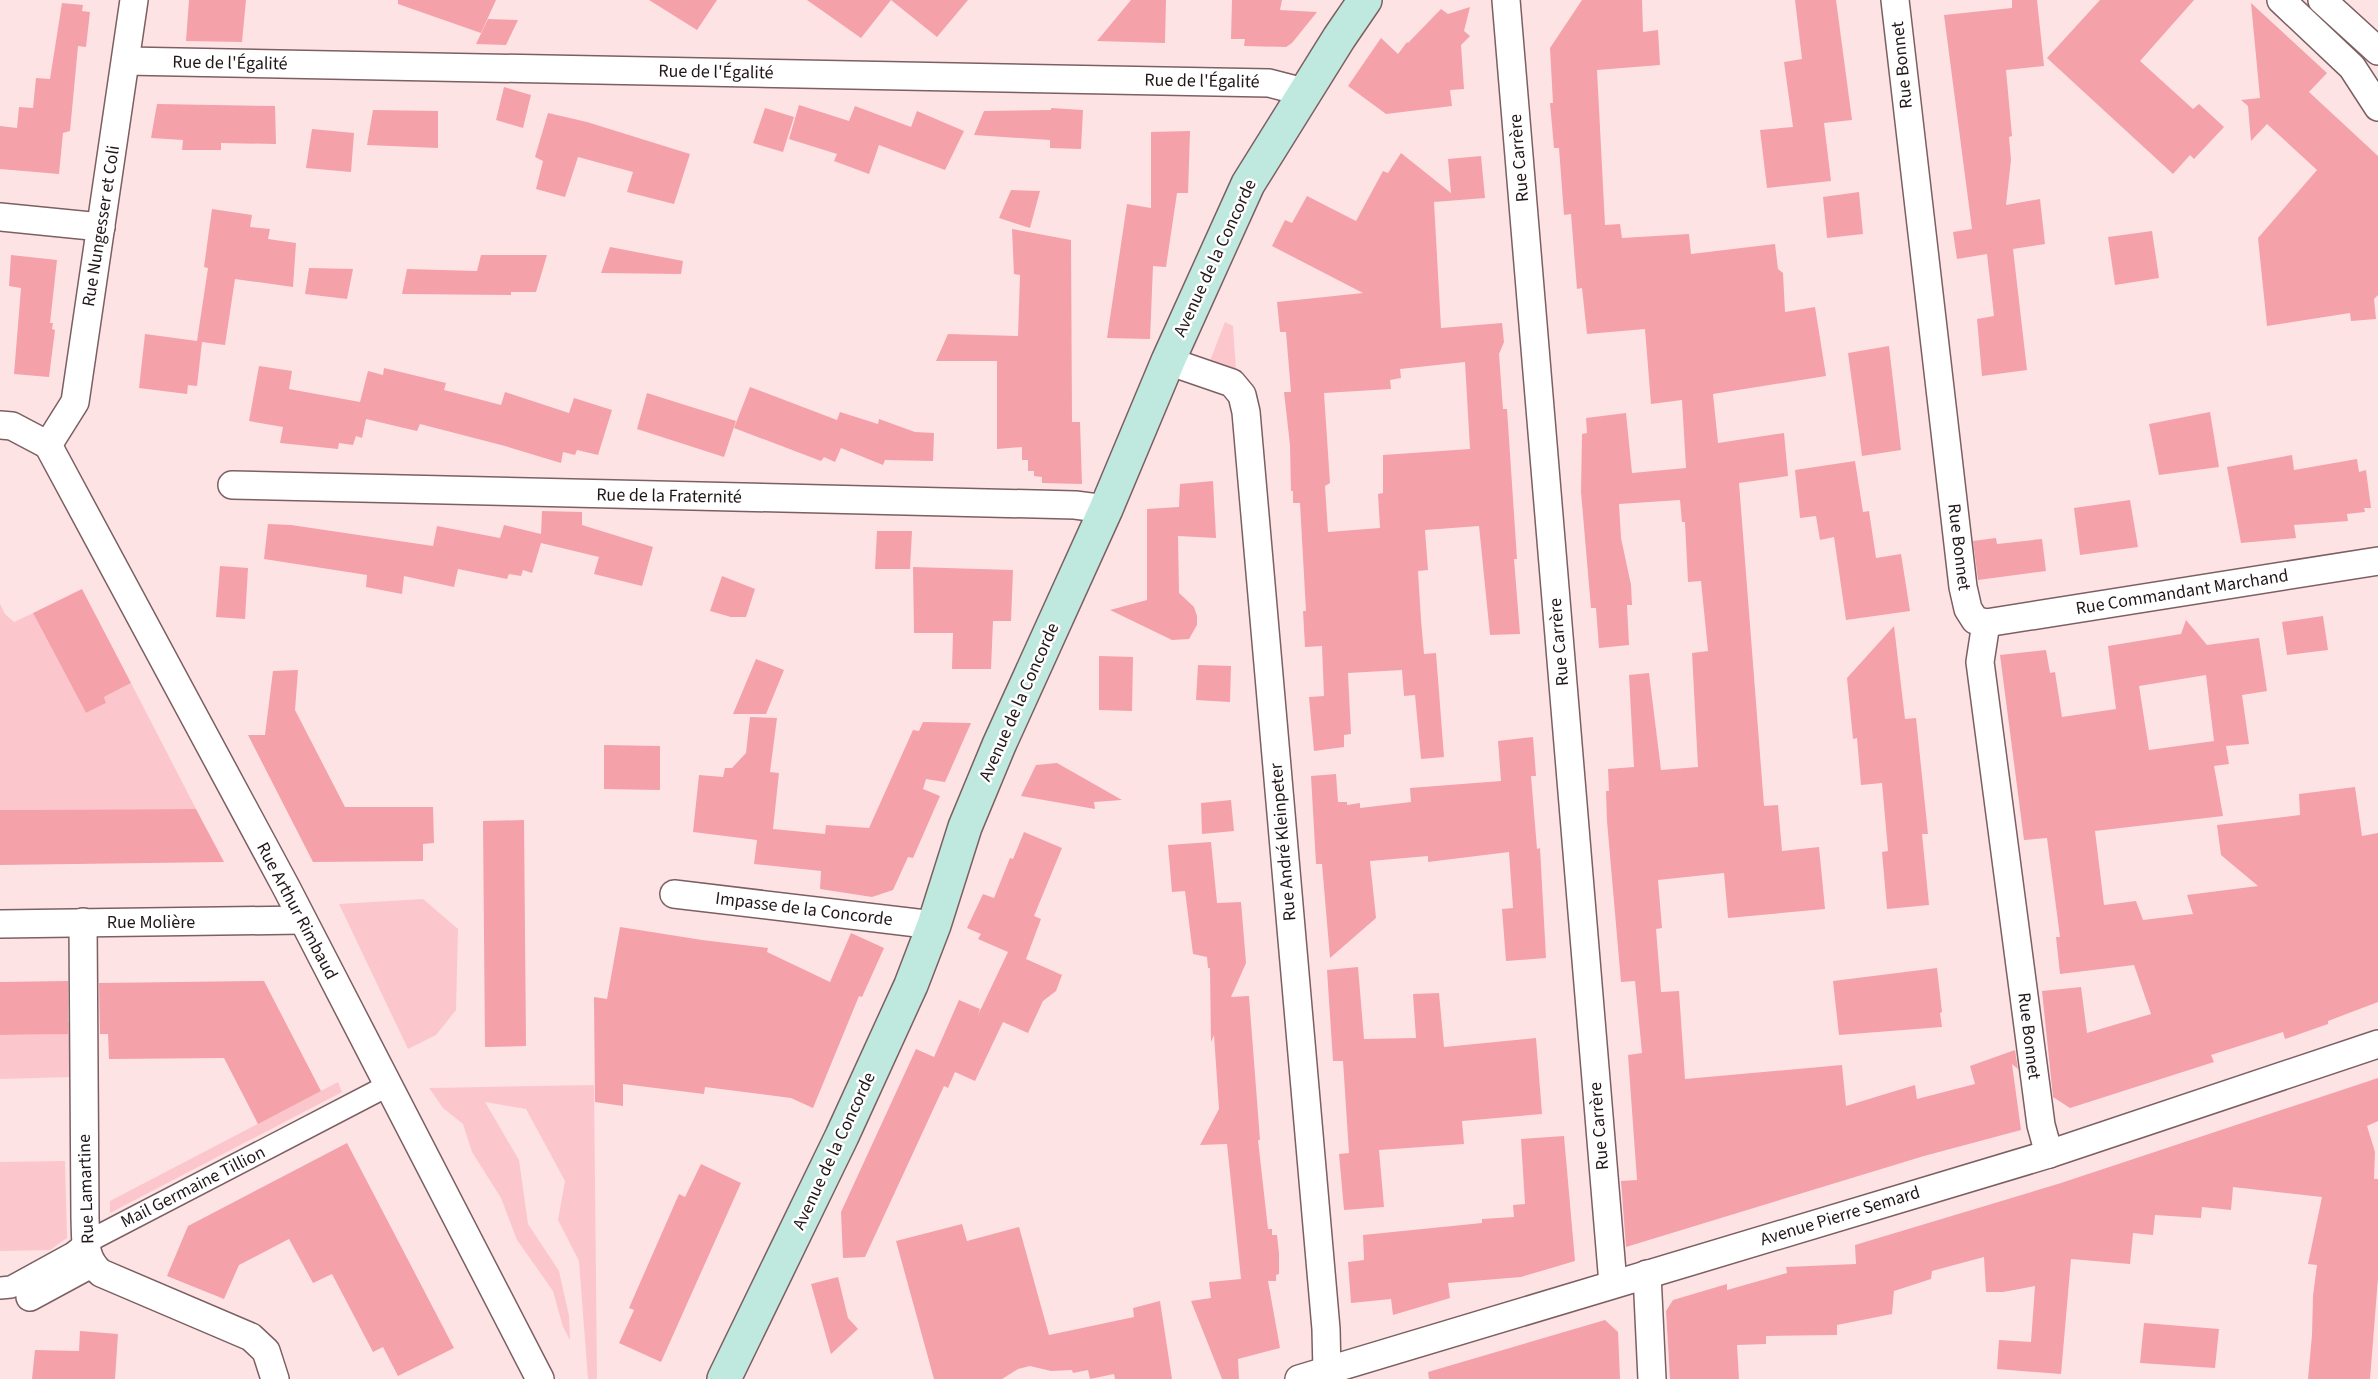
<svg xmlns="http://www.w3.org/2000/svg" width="2378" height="1379" font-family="'Source Sans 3',sans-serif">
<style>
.green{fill:#fbc7cc}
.building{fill:#f4a1aa;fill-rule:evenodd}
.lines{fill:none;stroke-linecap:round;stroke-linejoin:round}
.pedestrian-casing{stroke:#7c5f62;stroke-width:24}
.minor-casing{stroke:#7c5f62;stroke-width:30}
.secondary-casing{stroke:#7c5f62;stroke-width:36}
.pedestrian{stroke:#fff;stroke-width:21}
.minor{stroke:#fff;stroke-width:27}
.secondary{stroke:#bfe8de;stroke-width:33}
.labels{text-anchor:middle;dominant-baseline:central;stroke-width:5;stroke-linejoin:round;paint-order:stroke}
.street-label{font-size:18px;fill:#221718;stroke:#fff}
</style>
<rect width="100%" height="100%" fill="#fee3e5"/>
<g class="green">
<path d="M1225,322l8,4 3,44 -26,-9z"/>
<path d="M0,604l5,10 9,8 19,-9 53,100 20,-10 -2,-6 27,-14 65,126 -196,1z"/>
<path d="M423,899l35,30 -2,81 -20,25 -28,14 -69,-145z"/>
<path d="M60,1022h11l1,55 -72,2v-44l61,-1z"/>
<path d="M338,1082l4,10 -232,121v-12z"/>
<path d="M594,1085l3,294h-9l-9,-118 -21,-41 7,-39 -39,-72 -41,-7 34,58 9,64 31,47 10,45 1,24 -7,-13 -10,-36 -36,-51 -16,-42 -29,-46 -9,-28 -20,-16 -14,-20z"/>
<path d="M65,1161l2,77 -17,12 -50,1v-89z"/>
</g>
<g class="building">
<path d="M189,0h57l-4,42 -56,-1z"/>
<path d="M398,0h98l-15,33 -83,-29z"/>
<path d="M649,0h68l-20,30z"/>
<path d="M807,0h161l-31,37 -46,-37 -30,38z"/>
<path d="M1131,0h35l-1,43 -68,-2z"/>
<path d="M1232,0h50l-2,10 37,2 -25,31 -6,4 -42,-1 1,-7h-14z"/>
<path d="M1582,0h60l1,32 15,-2 2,35 -63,5 8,155 15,-1 2,14 67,-4 2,20 84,-10 3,25 5,4 2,39 30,-5 11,69 -113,18 5,49 66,-10 4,43 -49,7 25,323 14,-1 4,46 37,-4 6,62 -97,9 -4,-45 -66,7 4,48 -6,1 5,63 18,-1 6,88 157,-14 4,41 69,-21 2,14 58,-15 -5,-18 45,-16 3,19 -6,-5 9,66 -97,26 -298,91 -5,-66 16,-1 -9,-125 14,-2 -7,-72 -14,1 -14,-161 -1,-30h3l-1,-22 26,-2 -5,-92 20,-2 12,97 37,-3 -6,-114 16,-2 -7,-70 -13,1 -3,-60h-3l-2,-22 -61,4 2,34 10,47 1,20h-5l2,40 -30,3 -3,-40h-5l-10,-116 1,-58 5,-1 -1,-15 40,-5 6,60 54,-5 -4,-68 -31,4 -6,-75 -58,5 -5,-46 -5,1 -6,-75 -7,1 -5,-67h-5l-4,-45h3l-3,-55z"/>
<path d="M1795,0h41l16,120 -28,3 7,58 -64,7 -7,-58 33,-3 -9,-65 18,-3z"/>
<path d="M2012,0h25l7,66 -38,4 6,66 -3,1 2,23 -5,45 34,-6 5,45 -32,5 14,121 -45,6 -5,-57 17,-3 -7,-62 -30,5 -4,-27 19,-3 -28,-214 68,-7z"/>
<path d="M2100,0h94l-54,61 53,48 6,-5 25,23 -30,32 -4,-4 -17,19 -126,-116z"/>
<path d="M62,3l21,2 -1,6 8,1 -4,35 -8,-1 -8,85 -7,2 -4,41 -59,-5v-43l17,2 2,-21 14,1 3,-30 14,1z"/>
<path d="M2251,3l76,70 -18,19 69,64v139l-4,4 2,20 -25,2 -1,-8 -83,13 -9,-88 59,-68 -50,-46 -16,17 -3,-35 -7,-6 19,-2z"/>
<path d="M1470,7l-6,24 6,5 -9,9 3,44 -14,1 2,16 -66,8 -38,-28 33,-48 17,16 9,-12 1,1 33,-34 7,5z"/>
<path d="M488,19l30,1 -12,25 -30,-1z"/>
<path d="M504,87l27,8 -8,33 -27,-8z"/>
<path d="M157,104l118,2 1,38 -55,-1v7h-39l1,-10 -32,-2z"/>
<path d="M799,105l50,16 6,-15 56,21 6,-16 47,20 -19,39 -66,-25 -10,29 -35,-13 3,-7 -48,-15z"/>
<path d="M765,108l29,9 -11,35 -30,-9z"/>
<path d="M1051,108l32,2 -2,39 -31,-1v-8l-76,-5 10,-24 67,-1z"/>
<path d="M373,110l65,1v37l-71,-3z"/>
<path d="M548,113l39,9 103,32 -16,50 -47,-12 6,-20 -55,-15 -13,40 -29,-8 7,-28 -8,-4z"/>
<path d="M312,129l42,4 -3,39 -45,-4z"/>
<path d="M1190,131l-2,62h-11l-11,74 -13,-1 -3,73 -43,-1 20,-134 24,4v-76z"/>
<path d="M1401,153l50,40 -3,-34 33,-3 4,42 -51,4 7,126 61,-5 2,19 -5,12 4,55h4l10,150h-3l6,75 -30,1 -11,-109 -54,4 3,40 -10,1 3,49 3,34 12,-1 8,104 -23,2 -6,-64 -11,1 -2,-26 -54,3 3,61 -7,1v12l-30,4 -5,-54 15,-1 -2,-50 -17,1 -2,-36h3l-6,-108h-7v-12h-2l-1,-46 -6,-53h7l-5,-60h-6l-3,-30 86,-9 -91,-47 13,-26 7,3 15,-27 49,25 27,-50 5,2zM1465,362l5,87 -87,6v38l-5,1 2,34 -52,4 -3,-46 5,-3 -6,-90 67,-4 -1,-9 11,-2 -1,-9z"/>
<path d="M1011,190l29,1 -10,37 -31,-10z"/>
<path d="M1859,192l4,42 -36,4 -4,-41z"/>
<path d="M212,209l40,6 -2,12 20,2 -2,10 28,4 -3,44 -58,-8 -10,66 -23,-3 -5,44 -9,-1 -1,9 -48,-6 6,-54 52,7 11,-73 -4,-1z"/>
<path d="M1012,229l59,11 1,182h8l2,62 -40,-1v-6l-8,-1v-5h-6v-11h-6v-13l-25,2v-88h-61l12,-27 70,2 2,-61 -6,-1z"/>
<path d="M2152,231l7,47 -44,7 -7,-48z"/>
<path d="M610,247l73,14 -2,13 -80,-1z"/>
<path d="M11,255l46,5 -7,63h3l-1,6 3,1 -6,47 -35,-3 7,-86 -12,-2z"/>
<path d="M481,255h66l-11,37h-25v3l-109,-1 5,-25 70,2z"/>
<path d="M309,268l44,1 -6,30 -42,-5z"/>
<path d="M1889,346l12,104 -39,6 -14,-103z"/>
<path d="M259,366l33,5 -3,18 71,13 8,-31 15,4 1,-7 62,15 -2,7 57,15 4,-13 64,21 5,-15 38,12 -14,45 -21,-5 -2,5 -12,-3 -2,11 -56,-17 -85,-22 -3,7 -51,-12 -4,19 -6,-2 -3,9 -14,-2 -1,6 -58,-6 3,-16 -34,-6z"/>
<path d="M750,387l87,33 3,-8 38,12 1,-5 36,13 19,1 -1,28 -48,-1 -2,5 -42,-17 -6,14 -11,-5 -3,4 -87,-33z"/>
<path d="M647,393l89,28 -12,36 -87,-28z"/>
<path d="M2210,412l9,55 -60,8 -10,-51z"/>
<path d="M2292,455l2,15 63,-11 2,13 7,-2 5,38h-7l1,4 -18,2 1,7 -54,4 2,13 -55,5 -14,-76z"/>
<path d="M1855,461l8,51 6,-1 7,47 25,-4 9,57 -64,9 -12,-83 -14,3 -4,-24 -16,2 -5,-48z"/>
<path d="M1213,481l3,57 -38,-2 1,57 15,14 3,9v9l-8,14 -17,1 -62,-30 37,-10v-91l32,-2 1,-23z"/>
<path d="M2130,500l8,47 -58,8 -6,-47z"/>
<path d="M542,511l40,1v13l71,22 -11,39 -48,-12 5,-17 -58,-14 -9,30 -9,-3 -2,6 -12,-2 -2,5 -49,-10 -4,18 -50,-11 -2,18 -36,-7 1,-12 -103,-16 4,-35 23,1 142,21 4,-20 63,12 4,-13 37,9z"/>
<path d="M877,531h35l-2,38h-35z"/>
<path d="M1996,538l1,6 45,-5 4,32 -68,9 -5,-39z"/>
<path d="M220,566l28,2 -3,51 -29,-2z"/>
<path d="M913,567l100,3 -2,51h-18l-2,48h-39l1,-36h-39z"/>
<path d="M722,576l33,13 -9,28h-15l-21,-6z"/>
<path d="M82,589l49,94 -27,14 2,6 -20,10 -53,-100z"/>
<path d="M2323,616l5,34 -41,5 -5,-33z"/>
<path d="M2186,620l21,25 52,-7 8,53 -25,4 7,49 -23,2 3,18 -15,2 9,50 -128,15 9,74 32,-4 7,19 50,-6 -6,-19 71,-9 -37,-31 -4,-30 83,-10 -1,-21 56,-7 7,49 16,-3v169l-50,19v3l-43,15 -2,-7 -72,23 3,7 -144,46 -17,-11 -11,-106 39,-4 6,46 64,-19 -17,-49 -74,9 -4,-37h4l-13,-99 -23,2 -24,-185 46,-5 4,23 5,-1 7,45 54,-8 -8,-63 73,-12zM2206,675l8,66 -65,9 -10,-64z"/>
<path d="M1894,626l11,93 11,-1 12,116h-6l7,71 -42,4 -5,-57 6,-1 -6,-68 -21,2 -4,-47 -4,1 -6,-61z"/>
<path d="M1099,656l34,1 -1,54 -33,-1z"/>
<path d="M756,659l28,11 -18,44h-33z"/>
<path d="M1198,665l33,1 -1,36 -34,-2z"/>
<path d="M298,670l-3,40 50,97h88l1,36 -11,1v17l-110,1 -65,-127h17l8,-64z"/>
<path d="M750,717l27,1 -7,54 9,1 -6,56 52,5 1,-9 43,3 44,-98 6,1 4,-9 48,1 -26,59 -19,-3 -3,10 17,7 -27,62 -5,-1 -15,33 -21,7 -52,-8 1,-18 -67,-7 3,-24 -64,-8 6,-57 24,2 2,-9h7l14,-15z"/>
<path d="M1533,737l3,39h-5l6,73 3,-1 6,110 -40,3 -4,-52 11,-1 -4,-56 -81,10v-6l-58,5 6,57 -46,40 -8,-94h-6l-5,-88 25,-2 2,28h9v3l13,-2v5l51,-6 -1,-14 91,-7 -3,-40z"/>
<path d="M604,745l56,1v44l-56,-1z"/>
<path d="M1057,763l65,37 -28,2 1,7 -74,-13 15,-31z"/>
<path d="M1231,800l3,31 -32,3 -1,-31z"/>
<path d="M196,809l28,53 -224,3v-55z"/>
<path d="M524,820l2,226 -41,1 -2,-226z"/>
<path d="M1024,832l38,16 -28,68 7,3 -15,40 36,16 -6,16 -13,10 -15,32 -25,-11 -28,59 -20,-9 -7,16 -4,-2 -79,171 -22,1 -2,-46 75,-163 18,8 25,-57 21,9 -2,6 30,-63 -30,-13 3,-5 -14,-6 16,-34 11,4 16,-40 3,1z"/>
<path d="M1211,842l6,61 24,-1 5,61 -15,34 18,-1 11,144h-2l10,89h4v6h5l2,19v20l-3,1v6h-8l12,67 -42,11 1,20h-17l-31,-78 20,-3 -2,-16 32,-3 -14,-135 -27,1 19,-36 -5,-74 -3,7 -1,-74h-2l-1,-11 -14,-3 -8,-63 -13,1 -4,-47z"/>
<path d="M620,927l82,13 66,8 -1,4 63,30 21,-49 33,15 -22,49 -3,-1 -46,112 -22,-10 -86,-11 -1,7 -81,-10v22l-28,-4 -1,-105 13,2z"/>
<path d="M1358,967l6,72 52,-1 -3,-44 26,-1 5,54 92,-9 6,76 -80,7 2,23 -85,6 5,57 -40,3 -5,-56 10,-1 -6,-92h-10l-6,-91z"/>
<path d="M1937,968l5,44 -2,1 2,14 -103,8 -6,-54z"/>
<path d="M68,981v53l-68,1v-53z"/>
<path d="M264,981l57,110 -63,33 -34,-66 -115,1 -1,-25h-8l-1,-51z"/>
<path d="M2378,1078v43l-11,5 8,26 -1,27h4v99l-8,101h-62l4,-44 1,-39 4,-31 -9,-1 14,-67 -89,-10 -2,23 -29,-3 -1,11 -46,-3 -2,20 -20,-2 -3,31 -59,-5 -10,115 -64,-5 2,-29 32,2 4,-56 -32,6h-17l-2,-35 -52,14 -1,8 -37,12 -2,23 -55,11v10l-71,1v8l-29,1 2,34h-69l-4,-68 7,-11 54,-16v6l60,-17 -1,-6 70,-3 -1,-19 206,-62z"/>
<path d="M1564,1136l11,125 -54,16 -73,6 2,15 -57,17 -2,-16 -40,4 -3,-41 16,-2 -1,-25 119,-12v-4l32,-2 -1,-12 12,-1 -4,-65z"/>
<path d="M347,1143l107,205 -56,28 -15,-29 -10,5 -41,-78 -19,9 -24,-44 -50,26 -15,34 -57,-23 21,-50z"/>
<path d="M701,1164l40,19 -80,179 -42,-19 15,-33 -5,-2 50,-114 6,3z"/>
<path d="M962,1224l5,17 52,-14 30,108 85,-18 -1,-9 27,-7 12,78h-57l-1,-5 -24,5 -2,-9 -15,3 -1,-3 -21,1 -21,-5 -12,3 -16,10h-68l-38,-138z"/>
<path d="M838,1277l10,41 10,11 -27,25 -20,-70z"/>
<path d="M1605,1320l13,12 2,47h-191l-1,-7z"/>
<path d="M2144,1323l75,6 -4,39 -75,-5z"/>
<path d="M80,1331l38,3 -3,45h-83l3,-29 44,1z"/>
</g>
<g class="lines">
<defs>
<path id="pedestrian" d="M0,1288l11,-1 62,-34 14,-11 300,-156"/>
<g id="minor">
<path d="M1506,0l107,1284"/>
<path d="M1895,0l68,587 5,22 7,11 11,3 392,-62"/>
<path d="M2281,0l71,67 26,40"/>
<path d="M2322,0l56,51"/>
<path d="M126,61l1143,22 35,9"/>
<path d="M0,217l101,10"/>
<path d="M1168,361l64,22 10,12 4,17 80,917 1,43"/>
<path d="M0,425l12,1 36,19"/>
<path d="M48,445l238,442 254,492"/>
<path d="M48,445l27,-43 59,-402"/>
<path d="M232,485l843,20 31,4"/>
<path d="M1986,623l-6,39 61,463 8,29"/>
<path d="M674,894l260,31"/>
<path d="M83,922l2,296c1,22 -2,40 16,55l150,64 15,14 9,28"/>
<path d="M0,924l302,-4"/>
<path d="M1647,1274l5,105"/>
<path d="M30,1297l61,-33"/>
<path d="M1299,1379l750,-225 329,-110"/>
</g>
<path id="secondary" d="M724,1379l118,-243 69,-151 23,-60 31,-98 34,-82 107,-236 62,-148 80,-177 91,-146 26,-38"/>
</defs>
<use href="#pedestrian" class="pedestrian-casing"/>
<use href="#minor" class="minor-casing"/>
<use href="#secondary" class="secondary-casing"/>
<use href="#pedestrian" class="pedestrian"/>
<use href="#minor" class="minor"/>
<use href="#secondary" class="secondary"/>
</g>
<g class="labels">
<g class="street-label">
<text transform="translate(230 63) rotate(1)">Rue de l'Égalité</text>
<text transform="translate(1902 65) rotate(-96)">Rue Bonnet</text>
<text transform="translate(716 72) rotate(1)">Rue de l'Égalité</text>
<text transform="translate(1202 81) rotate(1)">Rue de l'Égalité</text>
<text transform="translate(1519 158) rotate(-95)">Rue Carrère</text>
<text transform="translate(101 226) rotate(-81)">Rue Nungesser et Coli</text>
<text transform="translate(1215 258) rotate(-65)">Avenue de la Concorde</text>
<text transform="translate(669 496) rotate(1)">Rue de la Fraternité</text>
<text transform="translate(1959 547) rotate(83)">Rue Bonnet</text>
<text transform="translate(2182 592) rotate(-9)">Rue Commandant Marchand</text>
<text transform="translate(1559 642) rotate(-95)">Rue Carrère</text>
<text transform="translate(1019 702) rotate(-66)">Avenue de la Concorde</text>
<text transform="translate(1283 842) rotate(-95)">Rue André Kleinpeter</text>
<text transform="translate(804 909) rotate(7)">Impasse de la Concorde</text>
<text transform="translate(297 911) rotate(62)">Rue Arthur Rimbaud</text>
<text x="151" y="922">Rue Molière</text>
<text transform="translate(2029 1036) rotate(83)">Rue Bonnet</text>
<text transform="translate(1599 1126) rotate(-95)">Rue Carrère</text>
<text transform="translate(834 1151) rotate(-65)">Avenue de la Concorde</text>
<text transform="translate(193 1187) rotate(-27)">Mail Germaine Tillion</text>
<text transform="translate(86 1189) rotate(-92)">Rue Lamartine</text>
<text transform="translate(1840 1216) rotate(-17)">Avenue Pierre Semard</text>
</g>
</g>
</svg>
